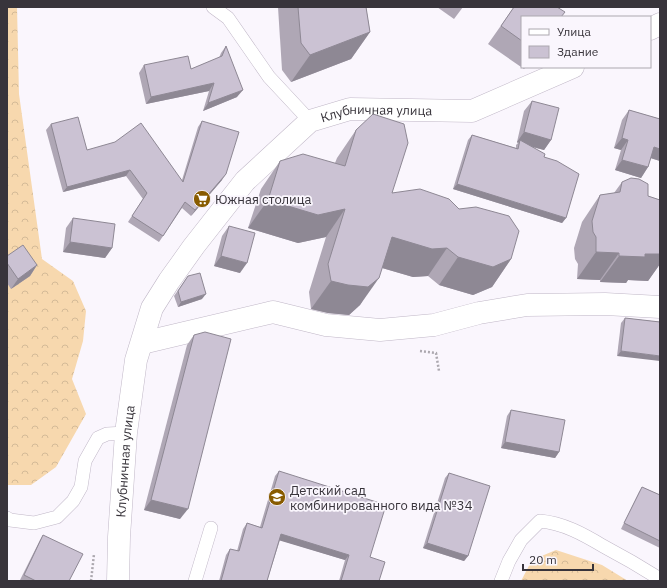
<svg xmlns="http://www.w3.org/2000/svg" width="667" height="588" font-family="'IBM Plex Sans',sans-serif">
<style>
.forest{fill:url(#forest-crowns)}
.lines{fill:none;stroke-linecap:round;stroke-linejoin:round}
.lane-casing{stroke:#c0b7c7;stroke-width:14}
.street-casing{stroke:#c0b7c7;stroke-width:23}
.path{stroke:#aca8af;stroke-width:2.5;stroke-dasharray:2 2;stroke-linecap:butt}
.lane{stroke:#fff;stroke-width:13}
.street{stroke:#fff;stroke-width:22}
.wall{fill:#afa7b5}
.shaded-wall{fill:#8e8894}
.building{fill:#cbc2d3;stroke:#8e8894}
.labels{text-anchor:middle;dominant-baseline:central;stroke-width:3.5;stroke-linejoin:round;paint-order:stroke}
.street-label{font-size:13px;fill:#38343b;stroke:#faf6fd}
.poi-label{font-size:13px;fill:#38343b;stroke:#faf6fd;text-anchor:start}
</style>
<defs>
<pattern id="forest-crowns" width="20" height="18" patternUnits="userSpaceOnUse"><rect width="20" height="18" fill="#f7d8ae"/><path d="M2 6a3 3 0 1 1 6 0M12 15a3 3 0 1 1 6 0" fill="none" stroke="#d4ba97"/></pattern>
</defs>
<rect width="100%" height="100%" fill="#faf6fd"/>
<g class="forest">
<path d="M7,7h10l2,87 23,165 31,22 13,30 -3,30 -11,38 14,35 -30,53 -25,18h-24z"/>
<path d="M556,550l46,15 26,16h-107l11,-21z"/>
</g>
<g class="lines">
<defs>
<g id="lane">
<path d="M213,7l15,11 41,59 41,44"/>
<path d="M7,518l3,2 24,3 23,-6 16,-16 8,-14 4,-26 13,-23 9,-4 19,-1"/>
<path d="M195,581l16,-53"/>
<path d="M501,581l8,-20 12,-21 19,-19c23,2 43,13 63,25 19,10 38,21 57,33"/>
</g>
<g id="street">
<path d="M650,29l10,-5"/>
<path d="M142,343l131,-31 53,13 54,5 54,-5 45,-12 48,-8 78,-1 55,3"/>
<path id="s1" d="M118,581l1,-44 7,-104 10,-73 16,-52 17,-27 25,-35 51,-65 65,-60 40,-12 122,2 101,-44"/>
</g>
</defs>
<use href="#lane" class="lane-casing"/>
<use href="#street" class="street-casing"/>
<g class="path">
<path d="M420,351l16,2 3,18"/>
<path d="M91,581l3,-27"/>
</g>
<use href="#lane" class="lane"/>
<use href="#street" class="street"/>
</g>
<g class="wall">
<path d="M278,7h88l4,25 -19,27 -60,23 -9,-12z"/>
<path d="M437,7h26l-9,12z"/>
<path d="M514,7l8,10v50h4l-2,2 -36,-25z"/>
<path d="M226,46l11,51 -34,14 6,-20 -63,13 -7,-31 5,-8 47,4 28,-11 2,-5z"/>
<path d="M532,101l19,39 -7,10 -12,-3 12,10 22,61 -4,5 -109,-34 15,-49 4,-5 44,13v-3l2,-2 -1,-1 7,-31z"/>
<path d="M629,110l31,9v42l-9,-3 -3,9 -7,11 -26,-8 6,-20 -7,-2 8,-28z"/>
<path d="M202,121l20,59 -31,36 -9,-8 -23,34 -31,-20 15,-23 -17,-23 -63,16 -17,-62 5,-6 36,26 95,30 16,-53z"/>
<path d="M356,130l36,63 119,66 -19,28 -19,8 -34,-10 -11,-9 -15,1 -31,-9 -22,37 -11,10 -21,-2 -17,-4 -2,-17 17,-55 -28,6 -50,-15 13,-39 19,-28 55,2 2,-5z"/>
<path d="M622,182l26,14 12,4v64l-12,17 -20,-1 -2,3 -26,-1v-2l-23,-1 1,-15 -3,-5 -1,-11 8,-26 18,-27 14,-2z"/>
<path d="M73,218l39,30 -7,10 -42,-6 3,-24z"/>
<path d="M229,226l11,47 -26,-7 8,-30z"/>
<path d="M7,256l30,9 -7,11 -19,13 -4,-6z"/>
<path d="M188,276l14,23 -24,8 -4,-11z"/>
<path d="M625,318l35,4 -43,34 4,-33z"/>
<path d="M194,335l-14,184 -36,-9 43,-165z"/>
<path d="M511,410l48,42 -4,6 -54,-10 6,-32z"/>
<path d="M279,471l91,86 9,24h-40l6,-21 -65,-20 -13,41h-48l7,-26 4,-6 7,2 6,-22 4,-6 13,4 15,-51z"/>
<path d="M449,473l19,83 -4,5 -41,-13 22,-70z"/>
<path d="M642,487l18,8v53l-39,-19 18,-37z"/>
<path d="M43,535l26,46h-47l-2,-1 20,-40z"/>
</g>
<g class="shaded-wall">
<path d="M370,32l-19,27 -60,23 19,-27z"/>
<path d="M214,83l-5,8 -63,13 5,-7z"/>
<path d="M243,90l-6,7 -34,14 5,-8z"/>
<path d="M524,132l27,8 -7,10 -25,-7 1,-3 -2,3 -1,-1z"/>
<path d="M622,138l6,2 -7,10 -7,-2z"/>
<path d="M654,147l6,2v12l-13,-4z"/>
<path d="M622,160l26,7 -7,11 -26,-8z"/>
<path d="M130,170l-4,6 -63,16 4,-5z"/>
<path d="M226,174l-4,6 -31,36 4,-6z"/>
<path d="M457,184l109,34 -4,5 -109,-34z"/>
<path d="M268,200l77,9 -19,28 -28,6 -50,-15z"/>
<path d="M392,237l55,11 -19,28 -15,1 -41,-12z"/>
<path d="M70,242l42,6 -7,10 -42,-6z"/>
<path d="M596,252l23,1 -19,27 -23,-1z"/>
<path d="M645,254h15v10l-12,17 -20,-1 -2,3 -26,-1 19,-26z"/>
<path d="M221,256l26,7 -7,10 -26,-7z"/>
<path d="M458,257l53,2 -19,28 -19,8 -34,-10z"/>
<path d="M37,265l-7,11 -19,13 7,-10z"/>
<path d="M379,278l-19,27 -11,10 -21,-2 -17,-4 20,-28z"/>
<path d="M206,294l-4,5 -24,8 3,-5z"/>
<path d="M621,351l39,5v5l-43,-5z"/>
<path d="M505,442l54,10 -4,6 -54,-10z"/>
<path d="M151,500l37,9 -8,10 -36,-9z"/>
<path d="M281,534l68,21 -4,5 -67,-20z"/>
<path d="M427,543l41,13 -4,5 -41,-13z"/>
</g>
<g class="building">
<path d="M298,7h68l4,25 -60,23 -9,-12z"/>
<path d="M514,7h43l8,5 -4,5h-39v24l-21,-15z"/>
<path d="M226,46l17,44 -35,13 6,-20 -63,14 -7,-32 44,-9 3,13 31,-13z"/>
<path d="M532,101l27,7 -8,32 -27,-8z"/>
<path d="M629,110l31,9v30l-6,-2 -6,20 -26,-7 6,-20 -6,-2z"/>
<path d="M373,114l31,10 4,19 -16,50 28,-4 29,10 10,10 17,-2 33,9 10,15 -8,28 -18,8 -35,-10 -11,-9 -15,1 -40,-12 -13,41 -11,9 -20,-2 -17,-4 -3,-17 17,-55 -27,6 -50,-15 12,-39 23,-7 42,12 11,-36z"/>
<path d="M78,117l9,33 28,-8 26,-19 42,59 19,-61 37,11 -13,42 -31,36 -10,-8 -22,34 -31,-20 15,-23 -17,-23 -63,17 -16,-63z"/>
<path d="M472,135l46,14 2,-9 25,14 -1,3 13,4 22,13 -13,44 -109,-34z"/>
<path d="M631,178l8,1 9,5v12l12,4v54h-15v3l-26,-1v-3l-23,-1v-15l-3,-5 -1,-11 8,-26 20,-3 2,-10z"/>
<path d="M73,218l42,6 -3,24 -42,-6z"/>
<path d="M229,226l26,7 -8,30 -26,-7z"/>
<path d="M23,245l14,20 -19,14 -11,-16v-7z"/>
<path d="M200,273l6,21 -25,8 -3,-11 10,-15z"/>
<path d="M625,318l35,4v34l-39,-5z"/>
<path d="M205,332l26,7 -43,170 -37,-9 43,-165z"/>
<path d="M511,410l54,10 -6,32 -54,-10z"/>
<path d="M279,471l107,34 -16,52 15,5 -6,19h-38l8,-26 -68,-21 -14,47h-46l9,-32 9,2 8,-28 15,5z"/>
<path d="M449,473l41,13 -22,70 -41,-13z"/>
<path d="M642,487l18,8v46l-36,-18z"/>
<path d="M43,535l40,19 -14,27h-33l-12,-6z"/>
</g>
<defs>
<symbol id="supermarket-disc" viewBox="-11 -11 22 22"><circle r="9.5" fill="#885b00" stroke="#faf6fd"/><path d="M-6-5.5h2.5l.6 2H6L4.5 2H-2.5L-4.4-4H-6ZM-1.5 3.2a1.3 1.3 0 1 0 .1 0ZM3 3.2a1.3 1.3 0 1 0 .1 0Z" fill="#fff"/></symbol>
<symbol id="school-disc" viewBox="-11 -11 22 22"><circle r="9.5" fill="#885b00" stroke="#faf6fd"/><path d="M0-5L7-2L0 1L-7-2ZM-4 1L0 2.5L4 1V4Q0 6-4 4Z" fill="#fff"/></symbol>
</defs>
<g fill-rule="evenodd">
<use href="#supermarket-disc" x="192" y="189" width="20" height="20"/>
<use href="#school-disc" x="267" y="487" width="20" height="20"/>
</g>
<g class="labels">
<g class="street-label">
<text stroke="none"><textPath href="#s1" startOffset="590">Клубничная улица</textPath></text>
<text stroke="none"><textPath href="#s1" startOffset="120">Клубничная улица</textPath></text>
</g>
<g class="poi-label">
<text x="215" y="199">Южная столица</text>
<text x="290" y="490">Детский сад<tspan x="290" dy="15">комбинированного вида №34</tspan></text>
</g>
</g>
<rect width="667" height="588" fill="none" stroke="#38343b" stroke-width="16"/>
<rect x="521" y="16" width="130" height="52" fill="#faf6fd" stroke="#aca8af"/>
<rect x="529" y="29" width="20" height="6" fill="#ffffff" stroke="#aca8af"/>
<text x="557" y="36" font-size="12" fill="#38343b">Улица</text>
<rect x="529" y="46" width="20" height="12" fill="#cbc2d3" stroke="#aca8af"/>
<text x="557" y="56" font-size="12" fill="#38343b">Здание</text>
<path d="M523 564v6h70v-6" fill="none" stroke="#38343b" stroke-width="2"/>
<text x="529" y="564" font-size="12" fill="#38343b" stroke="#faf6fd" stroke-width="3" paint-order="stroke">20 m</text>
</svg>
